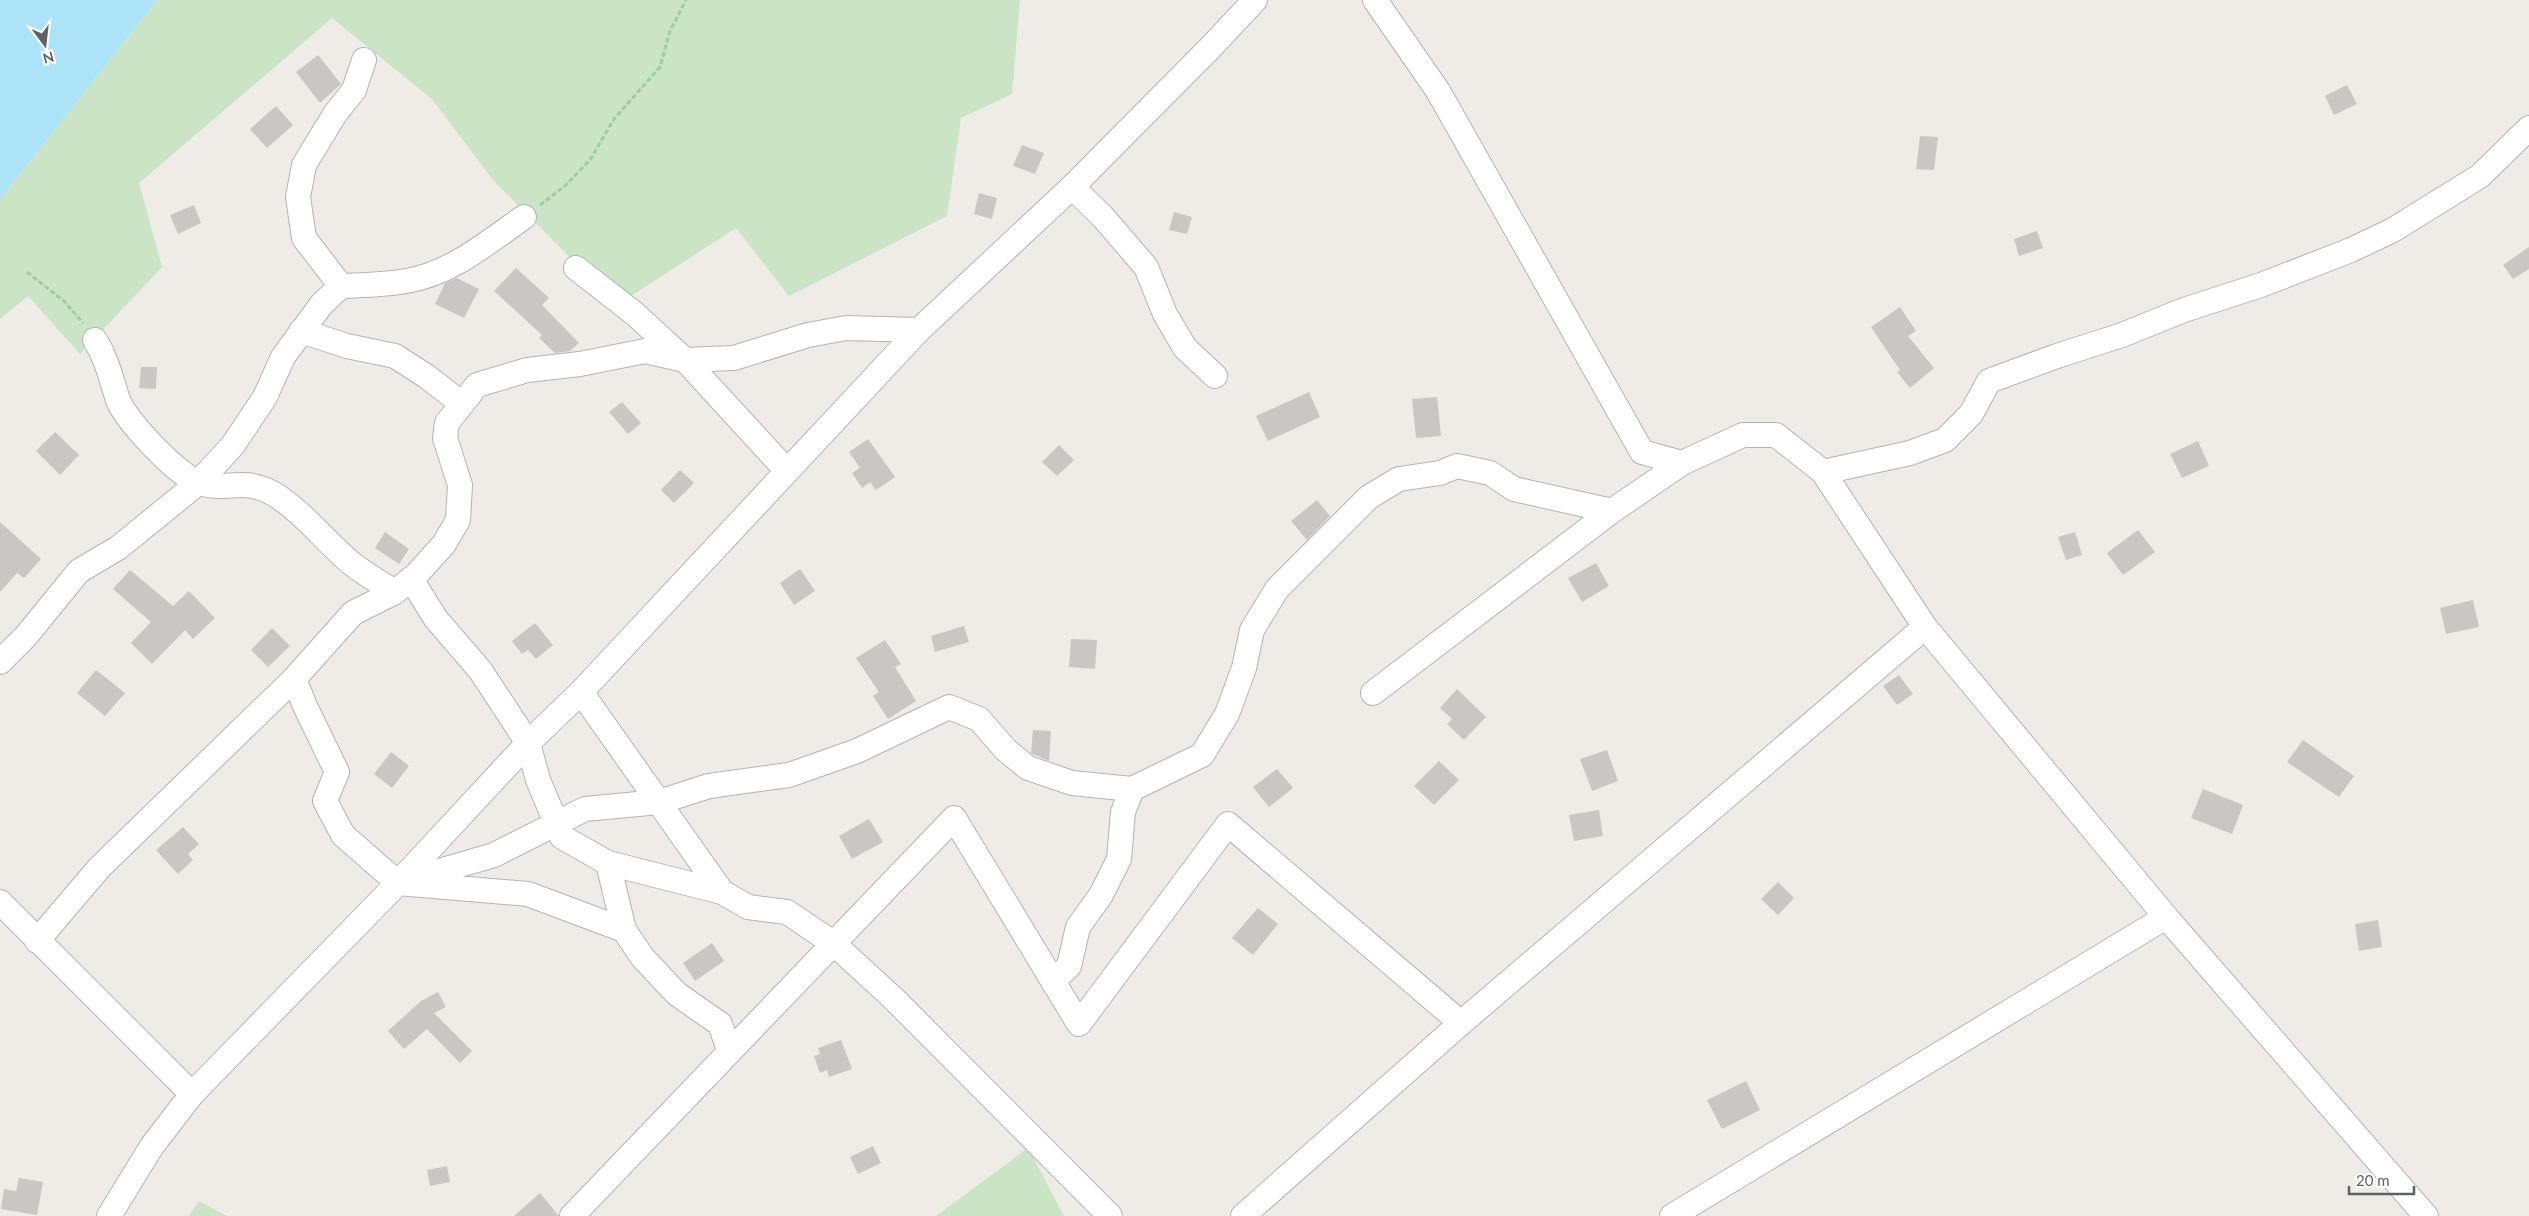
<svg xmlns="http://www.w3.org/2000/svg" width="2529" height="1216" font-family="Lato,sans-serif">
<style>
.green{fill:#cae4c5}
.water{fill:#ade3f8}
.building{fill:#cac6c3}
.lines{fill:none;stroke-linecap:round;stroke-linejoin:round}
.minor-casing{stroke:#b1b4b7;stroke-width:26}
.path{stroke:#a2caa6;stroke-width:3;stroke-dasharray:5 2.5;stroke-linecap:butt}
.minor{stroke:#fff;stroke-width:24}
</style>
<rect width="100%" height="100%" fill="#efebe6"/>
<g class="green">
<path d="M157,0h863l-8,94 -51,24 -14,98 -158,80 -53,-68 -119,77 -124,-125 -61,-81 -100,-81 -193,165 23,84 -82,87 -52,-58 -28,23v-120z"/>
<path d="M1028,1148l36,68h-128z"/>
<path d="M199,1201l28,15h-38z"/>
</g>
<path class="water" d="M0,0h157l-157,199z"/>
<g class="building">
<path d="M318,55l23,29 -21,19 -24,-31z"/>
<path d="M2347,85l10,19 -23,11 -9,-19z"/>
<path d="M276,106l17,19 -26,23 -17,-19z"/>
<path d="M1920,136l18,1 -4,33 -18,-1z"/>
<path d="M1022,145l22,8 -9,21 -22,-8z"/>
<path d="M979,193l18,5 -5,21 -18,-5z"/>
<path d="M194,205l7,18 -23,11 -8,-19z"/>
<path d="M1174,212l18,5 -5,17 -18,-4z"/>
<path d="M2037,231l6,17 -24,8 -5,-17z"/>
<path d="M2529,247v22l-16,10 -10,-14z"/>
<path d="M516,268l33,30 -7,7 37,38 -9,8 -15,2 -16,-15 3,-3 -48,-44z"/>
<path d="M457,278l22,11 -15,29 -29,-14 10,-21z"/>
<path d="M1900,307l16,24 -8,5 26,32 -24,20 -13,-16 3,-2 -29,-43z"/>
<path d="M141,367h16l-1,22 -17,-1z"/>
<path d="M1309,392l11,25 -52,24 -12,-25z"/>
<path d="M1437,397l4,39 -25,2 -4,-39z"/>
<path d="M622,402l19,21 -13,11 -19,-22z"/>
<path d="M55,432l24,23 -19,20 -24,-24z"/>
<path d="M868,439l27,38 -19,13 -6,-8 -8,6 -10,-15 8,-5 -11,-16z"/>
<path d="M2198,441l11,25 -27,12 -12,-24z"/>
<path d="M1059,445l15,15 -17,16 -15,-14z"/>
<path d="M680,470l14,13 -20,20 -13,-13z"/>
<path d="M1317,500l13,16 -23,24 -16,-19z"/>
<path d="M0,522l41,37 -17,19 -7,-5 -17,19z"/>
<path d="M2138,530l17,22 -32,23 -16,-22z"/>
<path d="M385,532l24,17 -10,15 -24,-16z"/>
<path d="M2075,532l7,23 -16,5 -8,-23z"/>
<path d="M1596,563l13,23 -27,16 -14,-24z"/>
<path d="M800,569l15,22 -21,14 -14,-22z"/>
<path d="M130,570l43,36 16,-15 26,27 -22,21 -8,-9 -33,34 -21,-21 20,-21 -38,-33z"/>
<path d="M2473,600l6,27 -33,7 -6,-26z"/>
<path d="M535,623l18,22 -17,14 -8,-9 -6,4 -10,-13z"/>
<path d="M964,626l5,16 -34,10 -4,-16z"/>
<path d="M272,628l18,18 -22,21 -17,-17z"/>
<path d="M1071,639l26,1 -2,29 -26,-2z"/>
<path d="M885,640l16,24 -6,3 21,34 -28,18 -15,-23 6,-4 -23,-34z"/>
<path d="M96,670l29,23 -20,23 -28,-23z"/>
<path d="M1899,675l14,19 -16,11 -14,-19z"/>
<path d="M1457,689l29,28 -22,23 -17,-16 5,-5 -12,-11z"/>
<path d="M1033,730l18,1 -2,30 -18,-8z"/>
<path d="M2303,740l51,36 -15,21 -52,-35z"/>
<path d="M1607,750l11,31 -26,10 -12,-32z"/>
<path d="M391,752l18,14 -17,22 -18,-14z"/>
<path d="M1439,761l20,19 -25,25 -20,-19z"/>
<path d="M1277,769l16,19 -24,19 -16,-20z"/>
<path d="M2203,789l40,16 -11,29 -41,-16z"/>
<path d="M1599,810l4,26 -29,5 -5,-26z"/>
<path d="M869,819l14,23 -31,17 -13,-23z"/>
<path d="M183,827l16,17 -11,10 5,6 -15,14 -22,-24z"/>
<path d="M1778,882l16,16 -16,17 -17,-16z"/>
<path d="M1258,908l20,16 -25,31 -21,-17z"/>
<path d="M2378,920l4,27 -23,4 -4,-27z"/>
<path d="M712,943l12,18 -29,20 -12,-18z"/>
<path d="M438,992l8,15 -12,6 38,38 -12,12 -33,-34 -23,20 -16,-18 33,-30z"/>
<path d="M841,1040l11,29 -23,8 -2,-7 -7,3 -6,-17 6,-2 -2,-6z"/>
<path d="M1746,1081l14,29 -38,19 -15,-29z"/>
<path d="M873,1146l8,17 -23,11 -8,-17z"/>
<path d="M447,1166l3,16 -20,4 -3,-16z"/>
<path d="M19,1178l24,4 -6,33 -36,-6 3,-20 12,2z"/>
<path d="M540,1193l19,23h-45z"/>
</g>
<g class="lines">
<defs>
<g id="minor">
<path d="M1375,0l63,91 204,361 40,11 61,-28h33l47,37 102,155 241,290 260,299"/>
<path d="M1072,187l30,29 44,51 19,47 20,34 30,28"/>
<path d="M576,268l59,46 50,46 101,110"/>
<path d="M341,286l-37,-48 -6,-41 6,-32 31,-51 19,-24 10,-30"/>
<path d="M301,331l46,15 48,10 31,20 35,27"/>
<path d="M95,340c12,19 16,39 23,60 8,21 61,77 82,83 27,9 43,-7 74,11 29,18 51,47 77,69 14,11 29,20 44,29"/>
<path d="M1823,472l87,-19 35,-13 26,-26 18,-33 68,-25 65,-21 62,-25 77,-25 90,-35 42,-20 87,-54 49,-48"/>
<path d="M411,579l25,40 44,51 48,73 10,37 24,57 46,26 114,29"/>
<path d="M0,662l26,-26 53,-65 39,-23 80,-65 35,-38 32,-48 18,-40 38,-52 20,-19c22,-1 44,-1 65,-5 45,-7 82,-39 118,-64"/>
<path d="M581,692l141,200 26,15 39,5 46,31 61,56 216,217"/>
<path d="M1373,693l239,-182 70,-48"/>
<path d="M608,863l16,67"/>
<path d="M412,879l82,-24 91,-46 74,-7 50,-16 80,-11 68,-24 92,-44 30,12 27,31 22,18 44,15 60,6"/>
<path d="M0,902l192,192"/>
<path d="M37,941l62,-73 195,-189"/>
<path d="M1053,981l16,-15 9,-39 23,-32 18,-36 4,-47 9,-23 70,-34 25,-41 17,-46 8,-38 25,-41 92,-92 30,-18 41,-6 17,-7 33,7 24,16 98,22"/>
<path d="M729,1050l-9,-26 -43,-30 -34,-36 -19,-28 -96,-36 -130,-11 -55,-48 -18,-34 12,-29 -32,-66 -11,-27 59,-66 42,-21 22,-18 27,-30 14,-24 2,-35 -15,-47 2,-15 30,-38 50,-15 53,-6 65,-13 40,9 49,-2 74,-23 38,-7 73,2"/>
<path d="M109,1216l43,-70 40,-52 206,-211 130,-140 53,-51 338,-362 153,-143 140,-141 43,-46"/>
<path d="M572,1216l382,-398 125,206 149,-200 233,199"/>
<path d="M1243,1216l218,-193 464,-396"/>
<path d="M1672,1216l494,-299"/>
</g>
</defs>
<use href="#minor" class="minor-casing"/>
<g class="path">
<path d="M540,205l25,-19 25,-26 24,-41 46,-52 10,-36 16,-31"/>
<path d="M27,272l37,29 19,22"/>
</g>
<use href="#minor" class="minor"/>
</g>
<g transform="translate(45 45) rotate(165)" stroke="#ffffff" stroke-width="4" paint-order="stroke">
<path d="M0-4L9 19L0 12L-9 19Z" fill="#5e6265"/>
<text y="-8" font-size="14" font-weight="bold" text-anchor="middle" fill="#5e6265">N</text>
</g>
<path d="M2349 1186v8h65v-8" fill="none" stroke="#5e6265" stroke-width="2.5"/>
<text x="2356" y="1186" font-size="15" fill="#5e6265" stroke="#ffffff" stroke-width="4" paint-order="stroke">20 m</text>
</svg>
